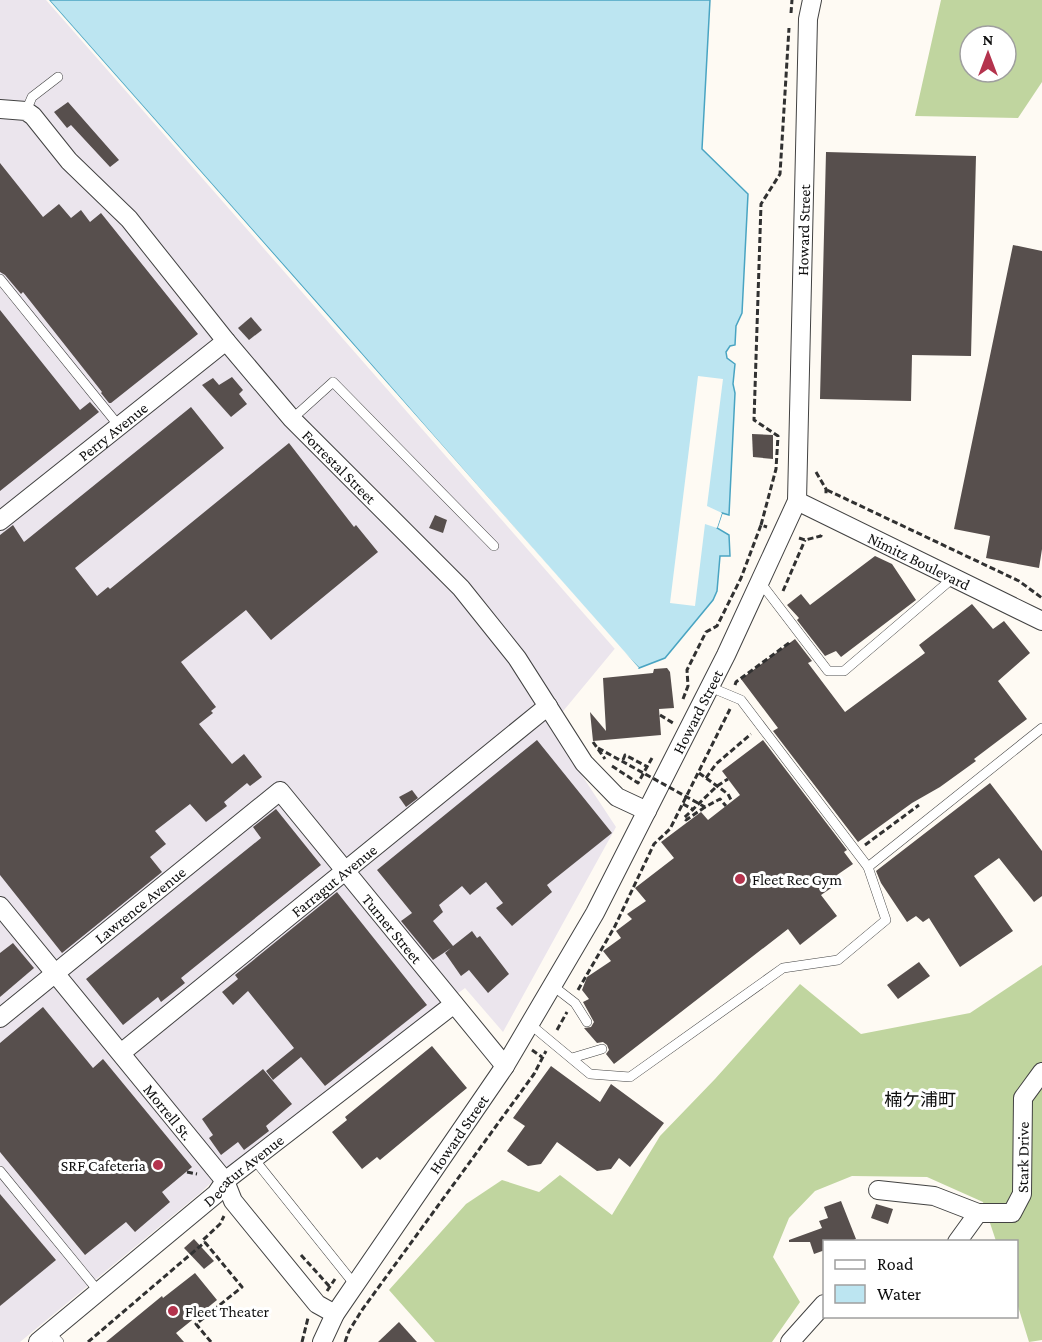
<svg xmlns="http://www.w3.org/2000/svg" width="1042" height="1342" font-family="'Crimson Pro','Noto Sans JP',serif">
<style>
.industrial{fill:#ebe5ed}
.forest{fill:#c0d59f;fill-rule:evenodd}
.water{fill:#bce5f1;stroke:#49a4c2;stroke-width:1.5}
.pier{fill:#fefaf3}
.building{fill:#574f4d}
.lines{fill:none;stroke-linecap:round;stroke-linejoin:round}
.lane-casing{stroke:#424242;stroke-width:10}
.street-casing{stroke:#424242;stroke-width:20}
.path{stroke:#313131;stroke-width:3;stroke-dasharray:6 3;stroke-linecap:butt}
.lane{stroke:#fff;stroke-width:9}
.street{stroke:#fff;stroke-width:18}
.path-bridge{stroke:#313131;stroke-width:3;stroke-dasharray:6 3;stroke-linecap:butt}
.poi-dot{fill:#b4334d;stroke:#fff;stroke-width:2}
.labels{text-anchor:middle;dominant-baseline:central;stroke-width:6;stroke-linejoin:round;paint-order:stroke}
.street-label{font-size:16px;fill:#0f0f0f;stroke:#fff}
.poi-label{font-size:16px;fill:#0f0f0f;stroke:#fff;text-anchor:start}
.neighbourhood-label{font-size:18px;fill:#0f0f0f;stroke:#fff}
</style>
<rect width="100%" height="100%" fill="#fefaf3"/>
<path class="industrial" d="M0,0h49l568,646 -67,81 66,100 -113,205 -38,-44 -236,178 -30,28 -179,148h-20z"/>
<g class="forest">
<path d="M941,0h101v82l-24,36 -103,-2zM970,36h36v36h-36z"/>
<path d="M1042,965v375l-13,2 -12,-39 -1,-61 -20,-1 -13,-39 -56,-25 -75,-1 -37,15 -26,27 -16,39 27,45 -28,40h-337l-46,-52 77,-86 36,-24 37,12 21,-17 52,40 48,-79 55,-57 85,-95 61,50 109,-21z"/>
</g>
<path class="water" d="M49,0h661l-8,149 46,45 -6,119 -6,13 -1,19 -5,1 -4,6 1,6 8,6 -2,20 2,9 -6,122 -7,-2 -5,15 12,7 1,21h-10l-3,35 -4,9 -48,58 -26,10 -22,-22 -277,-317z"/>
<g class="pier">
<path d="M46,0h3l590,668 -4,1 -21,-21z"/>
<path d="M698,376l25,3 -16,127 15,7 -5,15 -12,-4 -10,82 -25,-3z"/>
</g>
<g class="building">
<path d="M68,102l51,58 -9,7 -39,-42 -4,3 -13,-16z"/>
<path d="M826,152l150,4 -5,200 -59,-1 -1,46 -91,-2z"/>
<path d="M0,163l43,54 16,-13 12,14 10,-8 9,12 11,-9 97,121 -87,69h-2l-8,-10 1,-1 -79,-100 -2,2 -16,-19 -5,-3z"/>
<path d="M1013,245l29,6v298l-3,19 -53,-10 4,-22 -36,-7z"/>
<path d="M0,310l80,100 10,-8 9,10 -99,79z"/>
<path d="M251,317l11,13 -13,10 -11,-12z"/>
<path d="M232,377l11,13 -4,4 8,10 -16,13 -29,-32 11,-7 6,7z"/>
<path d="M191,407l33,41 -149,120 22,28 11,-9 2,2 179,-146 65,84 2,-2 22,27 -107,88 -25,-30 -65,52 35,45 -5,4 2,2 -14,11 33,40 12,-10 18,23 -12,9 -3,-3 -23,19 3,4 -21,16 -16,-18 -35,27 11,13 -16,13 12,15 -100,81 -62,-78v-340l13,-10 11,17z"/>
<path d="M752,434l21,1v24l-20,-2z"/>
<path d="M435,515l12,5 -4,13 -14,-5z"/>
<path d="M875,556l17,8 24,36 -75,57 -5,-6 -11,5 -28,-36 2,-2 -12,-13 14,-11 9,11z"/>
<path d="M972,604l21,25 11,-8 26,32 -32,28 29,38 -53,40 2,2 -36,26 -28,16 -54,39 -85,-111 5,-3 -37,-49 54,-40 17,22 -4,2 37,49 80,-59 -6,-8z"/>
<path d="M667,668l3,4 4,36 -15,1 2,26 -68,6 -3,-29 16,19 -3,-53 50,-5 1,-4z"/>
<path d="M537,740l75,93 -65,52 5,7 -40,34 -16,-18 7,-5 -17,-21 -16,13 -8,-9 -23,19 4,7 -10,9 20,25 19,-15 5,7 3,-2 29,38 -21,19 -19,-23 -8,6 -16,-23 6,-5 -18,12 -32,-39 11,-8 -35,-43z"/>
<path d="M763,740l84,110 -3,2 9,12 -16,11 3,7 -19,13 16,21 -37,29 -12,-16 -174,135 -8,-10 3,-4 -2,-5 -4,-3 -6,1 -13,-15 7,-1 3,-5 -11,-20 6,-3 -7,-9 5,-13 24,-16 -8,-10 18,-13 -5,-7 16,-12 -5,-5 19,-13 -11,-13 39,-30 -13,-16 40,-30 7,8 32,-25 -18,-24z"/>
<path d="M990,783l52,68v45l-8,6 -35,-44 -25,18 39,55 -53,36 -31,-49 -6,4 -7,-6 -9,6 -26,-39 -5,-12z"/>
<path d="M412,790l6,8 -12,9 -7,-10z"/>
<path d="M276,809l45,56 -140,113 4,5 -24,19 -3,-5 -35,28 -37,-46 175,-141 -8,-11z"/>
<path d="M337,892l90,113 -102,81 -24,-29 -28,23 -7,-9 28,-23 -46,-57 -15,14 -11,-13 16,-13 -3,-4z"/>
<path d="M13,943l21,25 -34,29v-44z"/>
<path d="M919,962l11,14 -32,23 -11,-14z"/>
<path d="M43,1007l50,61 10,-9 89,108 -30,25 8,10 -35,30 -9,-10 -41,33 -85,-103v-109z"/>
<path d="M432,1046l35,42 -87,72 -3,-3 -15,12 -30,-37 15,-12 -2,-3z"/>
<path d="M551,1066l49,36 11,-18 53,39 -34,44 -11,-9 -8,11 -14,2 -40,-29 -16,22 -13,2 -21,-15 18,-25 -12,-8z"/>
<path d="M263,1069l29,35 -26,22 3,5 -25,19 -6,-8 -17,13 -12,-17 4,-3 -11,-16z"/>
<path d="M0,1194l56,66 -56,46z"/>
<path d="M841,1201l15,38 -7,3h-24v8l-11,4 -4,-12h-21v-2l33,-12 -3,-7 9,-3 -4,-11z"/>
<path d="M876,1204l17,5 -5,15 -17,-6z"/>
<path d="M194,1239l20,22 -10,8 -20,-21z"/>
<path d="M195,1273l22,27 -41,33 8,9h-78l56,-46 1,2z"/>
<path d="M399,1322l18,20h-39z"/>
</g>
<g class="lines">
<defs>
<g id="lane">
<path d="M26,111l6,-14 26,-20"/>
<path d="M0,279l119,147"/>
<path d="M292,419l41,-37 161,164"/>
<path d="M760,582l68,89h16l109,-93"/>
<path d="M868,867l174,-139"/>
<path d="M553,986l22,17 12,19"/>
<path d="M531,1025l59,49 40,3 153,-109 55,-8 48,-40 -18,-53 -127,-167 -31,-13"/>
<path d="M572,1058l30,-9"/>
<path d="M254,1159l101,126"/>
<path d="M0,1171l99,121"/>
<path d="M50,1333l9,9"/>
</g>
<g id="street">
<path id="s1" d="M0,109l26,2 7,5 36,45 60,58 97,122 66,78 169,169 56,70 67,105 33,34 30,14"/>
<path id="s2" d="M797,501l245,120"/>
<path id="s3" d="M0,521l226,-180"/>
<path id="s4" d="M0,906l225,275 8,20 84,103 18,10"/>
<path id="s5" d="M0,1018l280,-227 225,275"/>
<path id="s6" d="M121,1053l427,-347"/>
<path d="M878,1190l56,6 44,17"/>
<path id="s7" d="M957,1242l21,-29h34l10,-19 1,-96 19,-26"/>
<path id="s8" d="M38,1342l178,-148 9,-13 229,-177"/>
<path id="s9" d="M322,1342l13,-28 170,-248 90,-153 131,-258 71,-154 11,-482 4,-19"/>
<path d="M790,1342l34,-38"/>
</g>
</defs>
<use href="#lane" class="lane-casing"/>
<use href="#street" class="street-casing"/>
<g class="path">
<path d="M791,13l1,-13"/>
<path d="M816,472l10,17v7"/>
<path d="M827,490l192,91 23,17"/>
<path d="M761,525l15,-56 2,-33 -24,-16 7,-216 19,-30 9,-146"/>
<path d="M799,538l6,2 16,-4 1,-4"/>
<path d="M783,591l22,-51"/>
<path d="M735,685l1,-3 53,-39v-2"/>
<path d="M683,699l5,-13 -1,-16 19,-38 11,-6 24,-48 20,-53 6,2"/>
<path d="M660,715l13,8"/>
<path d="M593,742l12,17"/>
<path d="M623,760l2,-5 23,12"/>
<path d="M612,766l26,17 14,-25"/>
<path d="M699,773l29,21 4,8"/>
<path d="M706,778l10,-14 35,-30"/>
<path d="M683,804l11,6"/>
<path d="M705,807l-19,13 -2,-2 33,-32 11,-7"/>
<path d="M865,845l54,-40"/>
<path d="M578,990l37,-64 39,-82 16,-15 60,-120"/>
<path d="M557,1030l10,-18"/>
<path d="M532,1050l10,7"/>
<path d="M187,1172l10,2"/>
<path d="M301,1255l29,32"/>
<path d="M327,1291l8,-12"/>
<path d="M88,1342l117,-100"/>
<path d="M211,1342l-15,-18 46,-37 -39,-47 17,-16 4,-8"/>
<path d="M302,1342l6,-24"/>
<path d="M345,1342l4,-11 13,-21 172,-236 12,-23"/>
</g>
<use href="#lane" class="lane"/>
<use href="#street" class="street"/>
<path class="path-bridge" d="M598,748l107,59 15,-8 6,7"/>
</g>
<g class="poi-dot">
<circle cx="740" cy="879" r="6"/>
<circle cx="158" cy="1165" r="6"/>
<circle cx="173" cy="1311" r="6"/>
</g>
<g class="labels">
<g class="street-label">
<text stroke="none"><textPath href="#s9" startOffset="1239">Howard Street</textPath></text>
<text stroke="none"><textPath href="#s3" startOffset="144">Perry Avenue</textPath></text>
<text stroke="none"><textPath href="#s1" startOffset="501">Forrestal Street</textPath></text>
<text stroke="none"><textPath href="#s2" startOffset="136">Nimitz Boulevard</textPath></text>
<text stroke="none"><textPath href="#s9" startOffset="735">Howard Street</textPath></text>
<text stroke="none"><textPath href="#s6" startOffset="274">Farragut Avenue</textPath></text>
<text stroke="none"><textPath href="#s5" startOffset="180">Lawrence Avenue</textPath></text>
<text stroke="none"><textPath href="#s5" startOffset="538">Turner Street</textPath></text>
<text stroke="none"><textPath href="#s4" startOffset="266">Morrell St.</textPath></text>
<text stroke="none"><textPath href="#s9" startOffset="249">Howard Street</textPath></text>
<text stroke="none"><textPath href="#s7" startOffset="128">Stark Drive</textPath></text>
<text stroke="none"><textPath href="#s8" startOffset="268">Decatur Avenue</textPath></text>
</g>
<g class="poi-label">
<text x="752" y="879">Fleet Rec Gym</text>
<text x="146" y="1165" text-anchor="end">SRF Cafeteria</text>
<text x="185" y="1311">Fleet Theater</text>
</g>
<g class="neighbourhood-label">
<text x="920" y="1100">楠ケ浦町</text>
</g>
</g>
<rect x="823" y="1240" width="195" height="78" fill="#ffffff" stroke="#9f9f9f" stroke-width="1.5"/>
<rect x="835" y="1260" width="30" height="9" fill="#ffffff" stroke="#9f9f9f" stroke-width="1.5"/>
<text x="877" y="1270" font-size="18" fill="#0f0f0f">Road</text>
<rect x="835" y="1285" width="30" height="18" fill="#bce5f1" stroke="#9f9f9f" stroke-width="1.5"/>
<text x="877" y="1300" font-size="18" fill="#0f0f0f">Water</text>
<g transform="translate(988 54)"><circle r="28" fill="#ffffff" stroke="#9f9f9f" stroke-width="1.5"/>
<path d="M0-4.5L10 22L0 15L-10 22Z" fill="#b4334d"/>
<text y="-9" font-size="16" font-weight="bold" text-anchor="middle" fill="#0f0f0f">N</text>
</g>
</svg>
